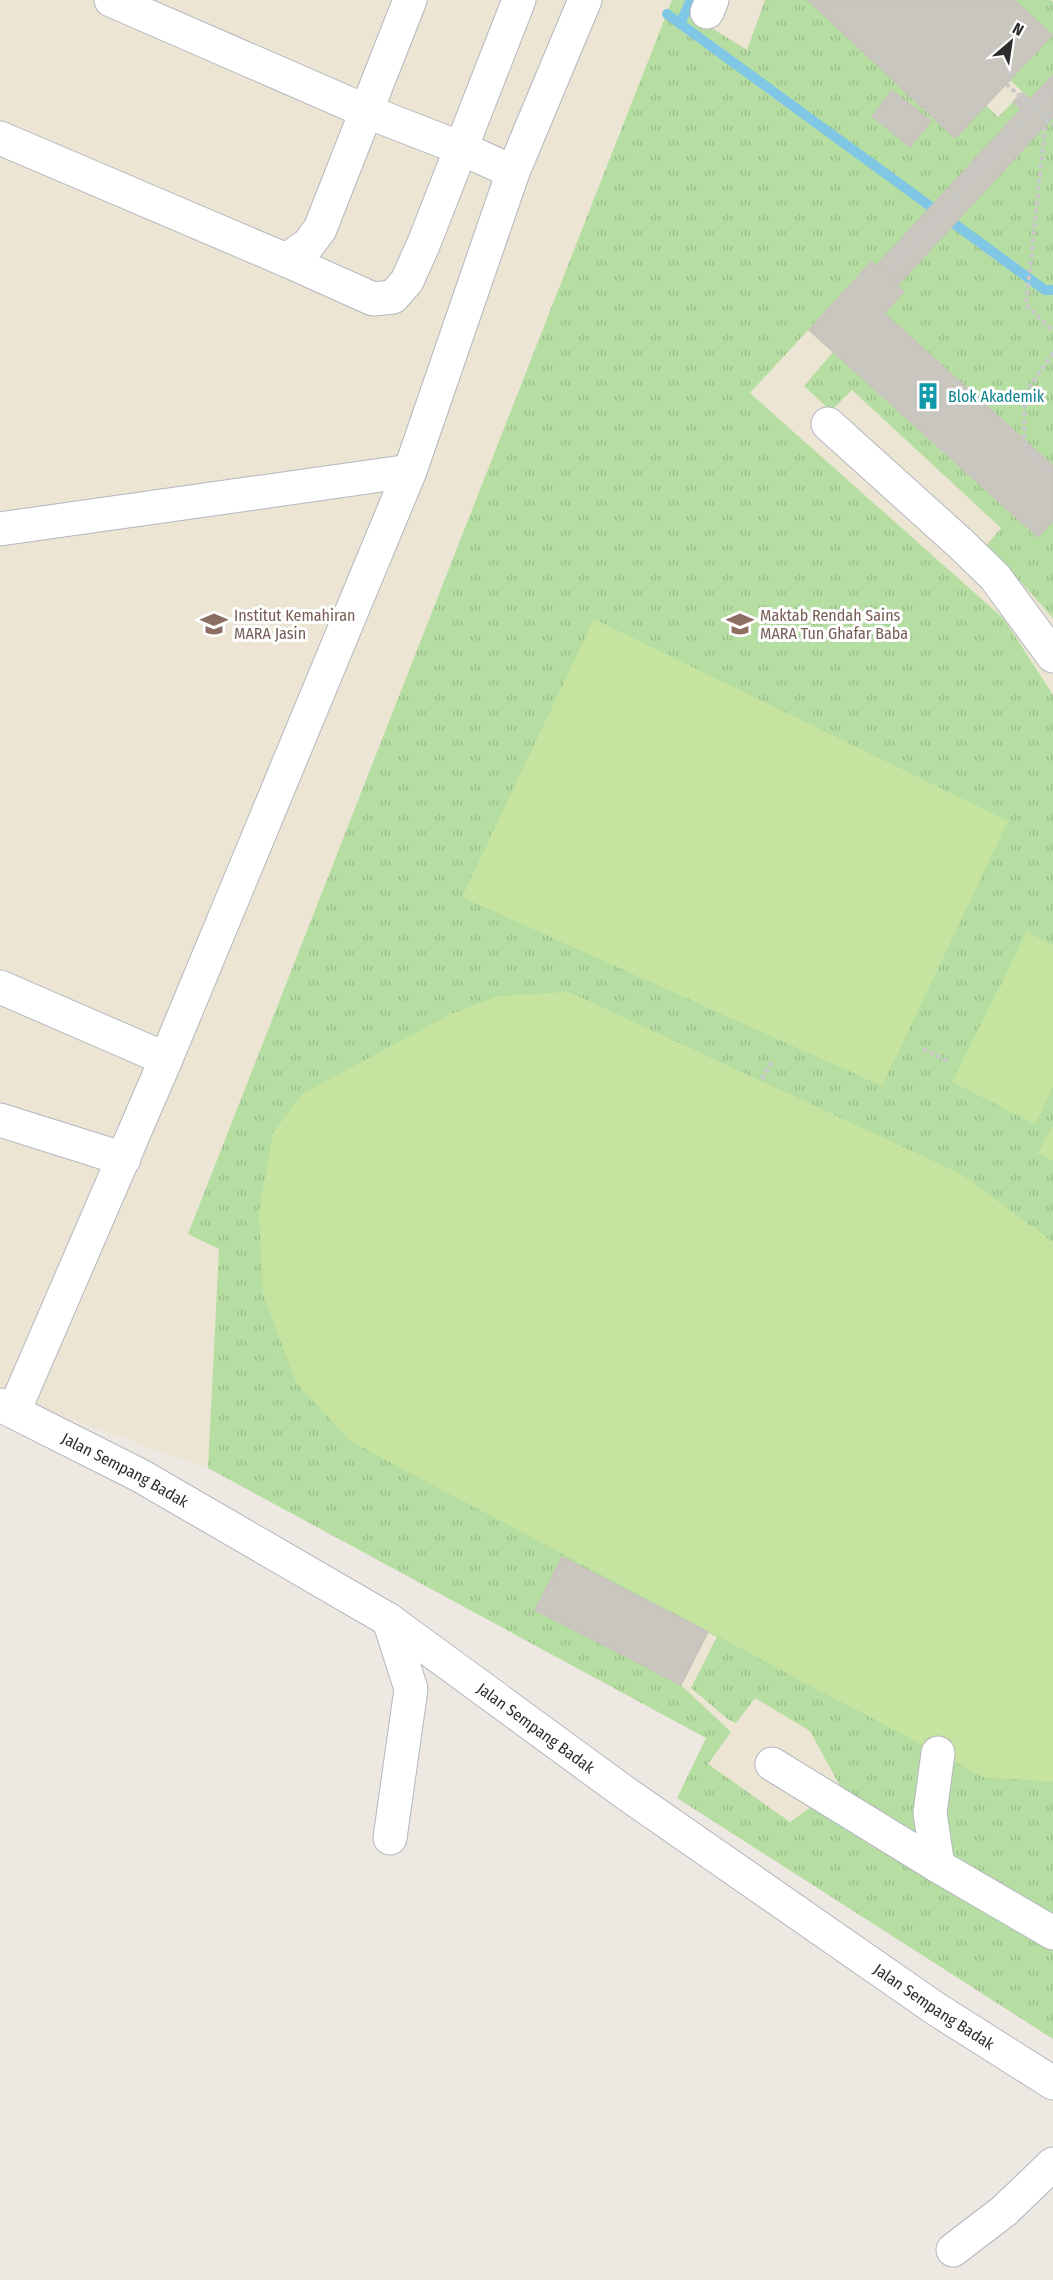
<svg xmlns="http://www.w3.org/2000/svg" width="1053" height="2280" font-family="'Fira Sans Condensed',sans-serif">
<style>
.education{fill:#ece5d3}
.grass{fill:url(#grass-tufts)}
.pitch{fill:#c6e4a0}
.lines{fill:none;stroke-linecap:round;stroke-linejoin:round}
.stream{stroke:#7fc7e4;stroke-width:10}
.building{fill:#c9c6bf;stroke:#c8c4bb;stroke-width:1.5}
.minor-casing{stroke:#b4b7bf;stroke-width:35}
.path{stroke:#c8c8c8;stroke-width:4;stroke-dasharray:4.5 3;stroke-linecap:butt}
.minor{stroke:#fff;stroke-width:33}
.labels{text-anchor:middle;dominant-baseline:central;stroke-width:6;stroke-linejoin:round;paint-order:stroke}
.culture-label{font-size:16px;fill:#0d838f;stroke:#fff;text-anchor:start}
.education-label{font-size:16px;fill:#785e54;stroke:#fff;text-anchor:start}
.street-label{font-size:16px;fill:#2d2d2d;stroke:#fff}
</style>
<defs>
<pattern id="grass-tufts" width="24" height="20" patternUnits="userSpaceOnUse" patternTransform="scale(1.5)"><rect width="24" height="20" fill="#b6dea3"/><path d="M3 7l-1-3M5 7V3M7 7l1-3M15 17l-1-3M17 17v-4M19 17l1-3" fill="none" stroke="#9dbf8d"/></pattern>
</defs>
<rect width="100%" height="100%" fill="#ede8e1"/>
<path class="education" d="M0,0h1053v2039l-376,-241 29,-60 -498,-270 -208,-74z"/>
<g class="grass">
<path d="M672,0h29l9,27 37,23 18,-50h43l147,138 31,-33 12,12 15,-15 8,7 -145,157 -5,-4 -121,131 254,226 49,76v1224l-213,-133 -30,-55 -55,-33 -19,25 -7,-3 -38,-32 26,-51 -155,-80 -27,53 146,75 50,47 -23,32 82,58 32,-23 231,145v95l-376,-241 29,-60 -498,-270 11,-219 -31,-15z"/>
<path d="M1014,0h37l2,2v73l-23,24 -20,-19 41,-45z"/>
<path d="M1053,117v349l-169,-153 19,-21 -6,-6z"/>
<path d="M833,352l204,185 16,-16v97l-43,-48 -29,-18 20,-24 -149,-138 -21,21 -27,-25z"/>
</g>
<g class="pitch">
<path d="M594,619l414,202 -126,265 -420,-189z"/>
<path d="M1027,932l26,13v142l-18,37 -83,-42z"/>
<path d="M569,992l392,182 92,68v540l-70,-5 -633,-336 -54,-59 -33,-88 -4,-82 14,-79 29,-39 149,-80 47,-18z"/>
<path d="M1053,1125v36l-15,-8z"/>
</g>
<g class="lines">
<g class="stream">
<path d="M667,14l378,276h8"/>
<path d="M680,24l11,-24"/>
</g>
</g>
<g class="building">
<path d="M808,0h121l-19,21 44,40 21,-24 -41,-37h80l38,35 -97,103z"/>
<path d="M808,0h206l38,35 -97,103z"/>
<path d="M1053,75v42l-156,169 -21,-20 145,-157 -8,-7 9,-9 8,6z"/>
<path d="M892,90l39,31 -21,26 -38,-31z"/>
<path d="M871,262l16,12 17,18 -20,21 169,153v55l-15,16 -229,-207z"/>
<path d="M562,1557l146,75 -27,53 -146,-75z"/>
</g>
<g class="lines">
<defs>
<g id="minor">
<path d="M111,0l257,112 95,37 50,23"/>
<path d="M707,12l5,-12"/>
<path d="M0,138l286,122 22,-15 12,-16 90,-229"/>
<path d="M286,260l87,39 20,-2 14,-16 17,-38 95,-243"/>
<path d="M828,424l133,120 34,33 58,79"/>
<path d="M0,529l410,-58"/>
<path d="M0,987l166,72"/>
<path d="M0,1120l124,39"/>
<path id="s1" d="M0,1405l141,71 248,144 235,172 312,217 117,74"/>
<path d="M14,1411l152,-352 244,-588 103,-299 72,-172"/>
<path d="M389,1620l22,69 -21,149"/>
<path d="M938,1753l-8,60 8,53"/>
<path d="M772,1764l166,102 115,67"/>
<path d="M953,2250l51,-39 49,-47"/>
</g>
</defs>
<use href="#minor" class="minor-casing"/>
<g class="path">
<path d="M1006,84l47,41"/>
<path d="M1046,119l-20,186 27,26"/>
<path d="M887,274l166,-187"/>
<path d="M1053,353l-28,40 -1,46 5,13 24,23"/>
<path d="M923,1049l27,13"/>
<path d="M762,1079l11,-19"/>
</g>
<use href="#minor" class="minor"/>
</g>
<defs>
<symbol id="building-bare" viewBox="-9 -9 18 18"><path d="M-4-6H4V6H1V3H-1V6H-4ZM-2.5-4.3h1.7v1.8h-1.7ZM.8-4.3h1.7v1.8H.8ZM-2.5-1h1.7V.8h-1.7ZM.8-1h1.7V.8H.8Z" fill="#0f9aa8" stroke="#fff" stroke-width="2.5" paint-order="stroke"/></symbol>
<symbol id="school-bare" viewBox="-9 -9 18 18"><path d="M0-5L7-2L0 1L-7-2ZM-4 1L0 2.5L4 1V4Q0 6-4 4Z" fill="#8d6e63" stroke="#fff" stroke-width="2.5" paint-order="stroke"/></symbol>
</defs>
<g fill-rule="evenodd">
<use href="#building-bare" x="909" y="377" width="38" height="38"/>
<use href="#school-bare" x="195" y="605" width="38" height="38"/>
<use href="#school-bare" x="721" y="605" width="38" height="38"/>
</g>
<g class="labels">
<g class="culture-label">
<text x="948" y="396">Blok Akademik</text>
</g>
<g class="education-label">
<text x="234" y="615">Institut Kemahiran<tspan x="234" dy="18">MARA Jasin</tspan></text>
<text x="760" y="615">Maktab Rendah Sains<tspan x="760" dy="18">MARA Tun Ghafar Baba</tspan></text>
</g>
<g class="street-label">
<text stroke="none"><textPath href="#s1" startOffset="141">Jalan Sempang Badak</textPath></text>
<text stroke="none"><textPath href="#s1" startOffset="627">Jalan Sempang Badak</textPath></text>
<text stroke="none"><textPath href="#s1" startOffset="1113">Jalan Sempang Badak</textPath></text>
</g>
</g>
<g transform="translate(1011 42) rotate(29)" stroke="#ffffff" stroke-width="4.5" paint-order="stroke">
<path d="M0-4.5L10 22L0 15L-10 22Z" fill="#2d2d2d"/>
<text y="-9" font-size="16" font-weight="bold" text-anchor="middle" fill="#2d2d2d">N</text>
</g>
</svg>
